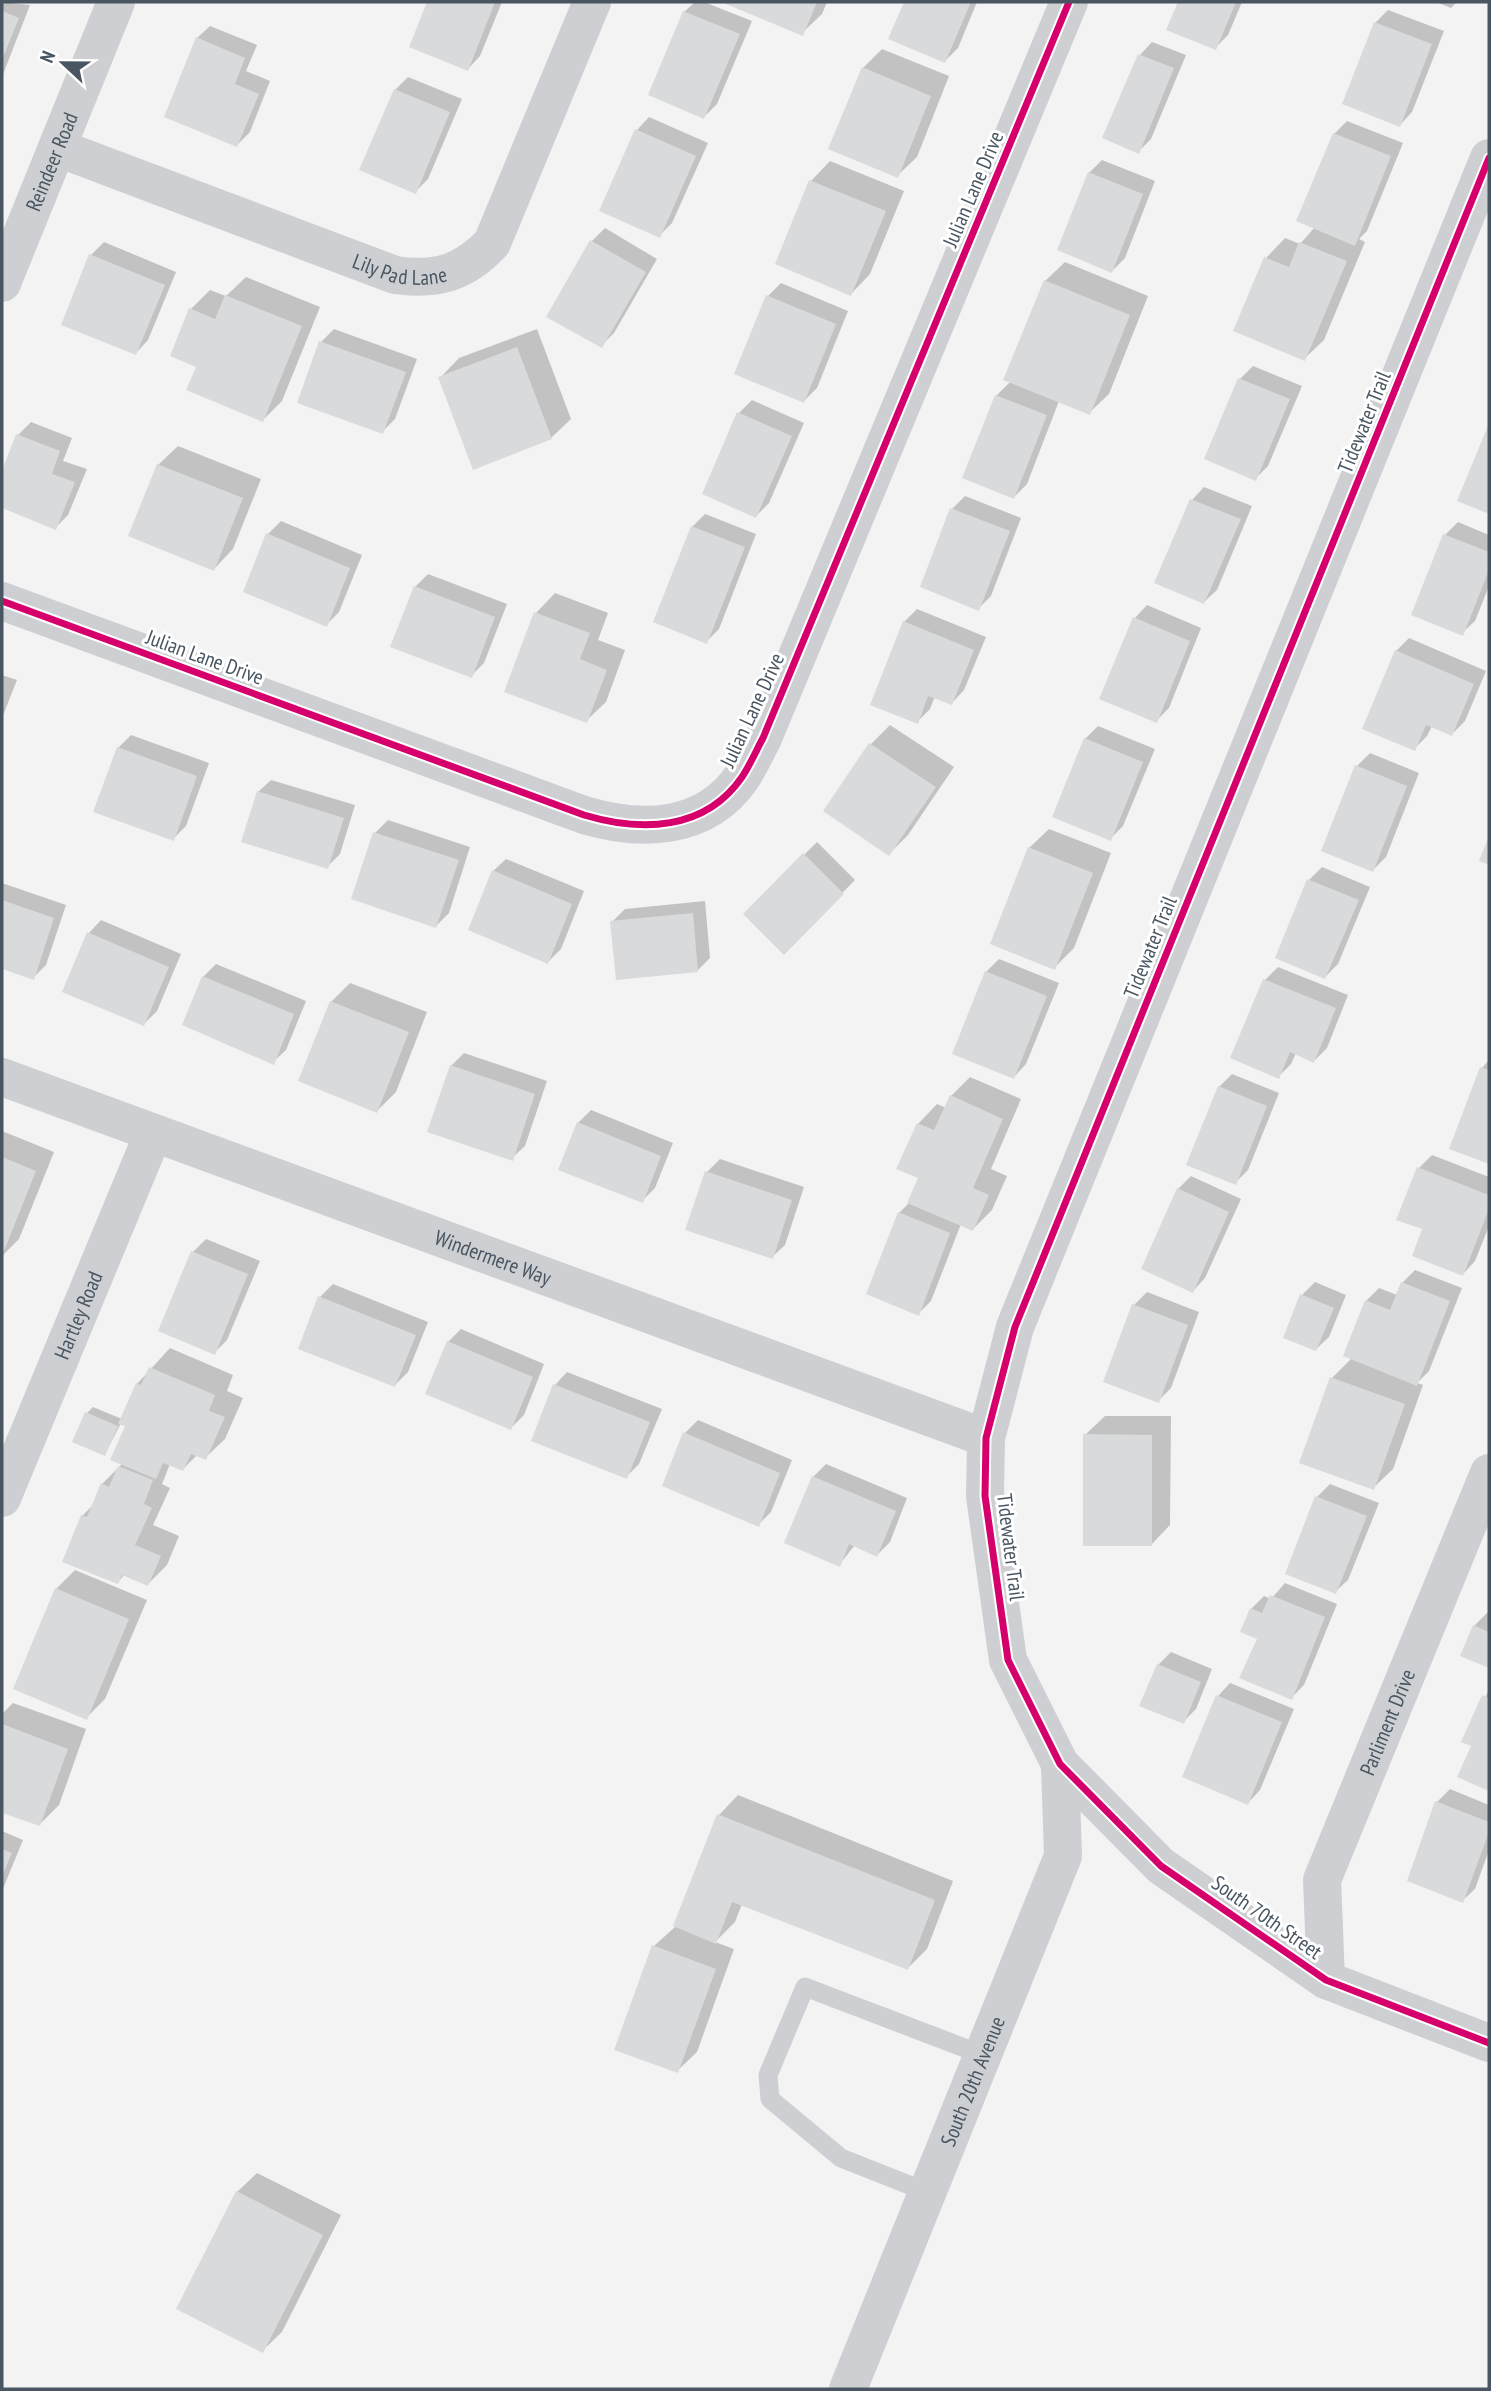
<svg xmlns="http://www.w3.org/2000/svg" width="1491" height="2391" font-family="'PT Sans Narrow',sans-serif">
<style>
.shadow{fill:#0003}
.building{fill:#d9dadb}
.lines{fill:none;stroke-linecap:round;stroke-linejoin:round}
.lane{stroke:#cdcfd2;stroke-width:19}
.street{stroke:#cdcfd2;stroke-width:38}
.cycleway-casing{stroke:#fff;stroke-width:11}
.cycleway{stroke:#d6006c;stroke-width:7}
.labels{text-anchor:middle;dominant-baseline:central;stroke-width:6;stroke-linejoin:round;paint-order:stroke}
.street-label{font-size:21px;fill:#495661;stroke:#fff}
</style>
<rect width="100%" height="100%" fill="#f3f3f3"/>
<g class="shadow">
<path d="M2,2l28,3 -28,72z"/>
<path d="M429,2h73l-22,54 -12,13 -57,-23z"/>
<path d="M695,2h9l48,19 -35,83 -13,13 -20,-105z"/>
<path d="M725,2h102l-5,12 -20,19z"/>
<path d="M906,2h71l-19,46 -13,13 -54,-23z"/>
<path d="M1180,2h62l-14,33 -13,13 -46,-19z"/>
<path d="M1436,2h21l-6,6z"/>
<path d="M1388,10l56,21 -32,81 -12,13 -25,-102z"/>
<path d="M210,26l47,19 -11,26 24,10 -20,51 -13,13 -40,-107z"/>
<path d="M1152,42l34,13 -35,84 -12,12 1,-96z"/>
<path d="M882,49l67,27 -32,81 -20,19 -34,-108z"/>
<path d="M408,77l54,22 -34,80 -13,13 -20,-102z"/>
<path d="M649,117l59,26 -36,80 -13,13 -22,-106z"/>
<path d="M1347,121l56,22 -36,88 -8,8 6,3 -41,98 -20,19 -38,-101 19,-20 15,6 15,-17 19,-93z"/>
<path d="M1102,160l53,21 -30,77 -13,13 -23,-98z"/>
<path d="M830,161l74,30 -34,83 -19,20 -40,-113z"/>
<path d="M605,228l52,31 -43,74 -13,13 -52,-30 43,-75z"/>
<path d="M104,242l72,30 -28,68 -12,13 -45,-98z"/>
<path d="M1065,262l83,34 -39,98 -20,19 -30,-12 -32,83 -13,13 -18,-101 15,-15 34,-100z"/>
<path d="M246,277l74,30 -38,94 -19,19 -65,-54 -7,-57 19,-19 16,6z"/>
<path d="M781,283l67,28 -31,77 -13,13 -36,-105z"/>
<path d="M334,329l83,30 -22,60 -13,13 -61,-90z"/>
<path d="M537,329l34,90 -20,19 -111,-60 19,-20z"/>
<path d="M1253,366l49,20 -34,80 -13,13 -49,-20 34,-80z"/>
<path d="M752,400l52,23 -35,80 -13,13 -17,-103z"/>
<path d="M31,422l41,16 -9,23 24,8 -19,46 -12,12 -54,-21v-31l16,-40z"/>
<path d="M178,446l83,33 -28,70 -19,20 -56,-104z"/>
<path d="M1204,487l48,19 -35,84 -13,12 -48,-20 36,-82z"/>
<path d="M965,496l56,22 -30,78 -13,13 -26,-100z"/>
<path d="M705,514l51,20 -37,95 -13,13 -14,-115z"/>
<path d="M281,521l81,34 -23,57 -13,13 -58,-91z"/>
<path d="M1458,522l31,13v51l-14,35 -13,12 -49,-19 32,-79z"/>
<path d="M428,574l79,30 -23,59 -13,13 -56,-89z"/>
<path d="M555,593l53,20 -10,27 27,10 -19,52 -20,19 -80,-30 30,-78z"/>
<path d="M1147,605l54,23 -32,80 -13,13 -21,-103z"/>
<path d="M917,609l69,28 -22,53 -12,13 -17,-7 -5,13 -13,13 -13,-100z"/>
<path d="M1409,638l77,33 -21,50 -13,13 -20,-8 -5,10 -13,13 -18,-98z"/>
<path d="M2,675l15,5 -15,38z"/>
<path d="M890,725l64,42 -46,68 -19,19 -64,-43 46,-67z"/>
<path d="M1098,726l57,23 -32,77 -13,13 -25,-100z"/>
<path d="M131,735l78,28 -23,63 -13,13 -55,-91z"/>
<path d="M1370,753l49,20 -33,84 -13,13 -16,-104z"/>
<path d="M271,780l84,25 -15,49 -13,13 -69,-75z"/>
<path d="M388,820l82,27 -21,66 -13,13 -61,-93z"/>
<path d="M1049,829l62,24 -37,95 -20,20 -25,-120z"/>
<path d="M817,842l38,38 -71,72 -39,-38z"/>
<path d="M506,859l78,32 -23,58 -13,13 -55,-91z"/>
<path d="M1322,867l48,20 -32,77 -13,13 -16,-97z"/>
<path d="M2,883l64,22 -20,60 -13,13 -31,-11z"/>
<path d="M705,901l5,57 -13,13 -85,-49 13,-13z"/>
<path d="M101,920l80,34 -24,57 -13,13 -55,-91z"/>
<path d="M999,959l60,24 -33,81 -12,13 -28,-105z"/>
<path d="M216,964l90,37 -20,49 -13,12 -70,-85z"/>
<path d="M1278,967l70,28 -21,53 -13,13 -18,-8 -5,11 -13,13 -13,-97z"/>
<path d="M350,983l77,29 -31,80 -19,19 -46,-109z"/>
<path d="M464,1053l83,28 -22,65 -13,12 -61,-92z"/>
<path d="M1489,1060v102l-37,-14 30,-80z"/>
<path d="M1232,1074l47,19 -31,77 -13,13 -16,-96z"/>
<path d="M970,1077l51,22 -30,70 16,7 -15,34 -19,19 -12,-5 -30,77 -12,12 -20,-100 9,-9 12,-27 -2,-53 19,-20 9,4 5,-12z"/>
<path d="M591,1110l82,33 -18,45 -13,13 -64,-78z"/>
<path d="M2,1131l52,21 -35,87 -17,17z"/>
<path d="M1432,1155l57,22v49l-14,35 -12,13 -39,-46 -5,-60z"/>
<path d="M720,1159l84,28 -19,58 -13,12 -65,-85z"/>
<path d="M1191,1176l50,23 -36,79 -12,13 -15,-102z"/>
<path d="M206,1239l54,22 -33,79 -13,13 -21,-101z"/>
<path d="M1415,1270l47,18 -33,83 -12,12 6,2 -30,84 -20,19 -41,-110 20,-20 14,-57 13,-13 18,7 5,-12z"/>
<path d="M1315,1282l31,13 -17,42 -13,12 -14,-54z"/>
<path d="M333,1284l95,38 -20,50 -13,13 -75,-88z"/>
<path d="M1147,1292l52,20 -28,76 -13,13 -24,-96z"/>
<path d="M461,1329l83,35 -20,51 -13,13 -63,-86z"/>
<path d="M170,1348l63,27 -6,16 16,7 -18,41 -20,19 -8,-3 -14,14 -13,-5 -8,20 8,4 -17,37 26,11 -12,29 -19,19 -23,-10 -7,8 -36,-66 12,-12 8,-20 21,-21 4,-38 -6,-2 -16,31 -18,-41 6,-6 29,12 15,-35z"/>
<path d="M567,1372l95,37 -23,55 -13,13 -71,-92z"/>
<path d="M1105,1416h66l-1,109 -19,20 -66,-110z"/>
<path d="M698,1420l94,40 -21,52 -13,13 -73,-92z"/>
<path d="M826,1464l81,34 -17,44 -13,13 -22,-10 -16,20 -26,-88z"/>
<path d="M1330,1484l49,19 -31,77 -13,12 -18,-95z"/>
<path d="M75,1570l72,30 -42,99 -19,19 -30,-129z"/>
<path d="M1285,1583l52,21 -33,81 -12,12 -33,-59 -8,-29 13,-13 7,3z"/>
<path d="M1489,1611v55l-27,-11 12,-29z"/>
<path d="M1171,1652l41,17 -16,40 -13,13 -25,-57z"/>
<path d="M1230,1683l64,26 -34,81 -12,13 -30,-107z"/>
<path d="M1489,1690v99l-30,-13 14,-31 -10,-4z"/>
<path d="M13,1703l73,26 -27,76 -19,19 -38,-13v-97z"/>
<path d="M1450,1789l39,16v45l-14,39 -13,12 -25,-99z"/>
<path d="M738,1795l215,86 -26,68 -19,19 -166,-64 -7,18 -20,20 19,7 -37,103 -20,19 -23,-125 21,-19 44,-112z"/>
<path d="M2,1831l21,9 -21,51z"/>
<path d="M257,2173l84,42 -59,117 -20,19 -25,-159z"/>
</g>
<g class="building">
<path d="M427,2h68l-27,69 -59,-24z"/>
<path d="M721,2h96l-14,34z"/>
<path d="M904,2h67l-26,61 -57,-24z"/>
<path d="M1178,2h58l-20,48 -50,-20z"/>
<path d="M2,11l17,7 -17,42z"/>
<path d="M683,11l57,23 -36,85 -56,-24z"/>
<path d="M1374,22l58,22 -32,83 -58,-23z"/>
<path d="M196,37l49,21 -10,26 24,10 -22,53 -73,-30z"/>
<path d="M1138,54l36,14 -35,86 -37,-16z"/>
<path d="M862,67l69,29 -33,82 -70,-29z"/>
<path d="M394,89l56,23 -34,82 -57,-24z"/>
<path d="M635,129l61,27 -36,82 -61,-27z"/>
<path d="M1333,133l58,23 -36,90 -59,-25z"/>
<path d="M1088,172l55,22 -31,79 -55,-23z"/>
<path d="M809,180l77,31 -35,85 -76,-32z"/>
<path d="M590,240l56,32 -44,76 -56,-31z"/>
<path d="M1299,242l48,19 -42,100 -72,-30 31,-74 25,10z"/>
<path d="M89,254l76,31 -29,70 -75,-30z"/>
<path d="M1044,280l86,35 -40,100 -87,-35z"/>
<path d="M225,295l77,31 -39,96 -77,-32 10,-23 -26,-11 19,-48 26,11z"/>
<path d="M766,295l70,29 -32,79 -70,-29z"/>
<path d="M319,341l87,31 -23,62 -86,-31z"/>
<path d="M517,347l35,92 -79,31 -35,-93z"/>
<path d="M1238,378l52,21 -34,82 -52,-22z"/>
<path d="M995,395l52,20 -33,84 -52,-21z"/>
<path d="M737,412l55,24 -36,82 -54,-24z"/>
<path d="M1489,423v91l-32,-13z"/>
<path d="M16,434l44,17 -8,23 23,8 -19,48 -54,-22v-37z"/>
<path d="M157,464l86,34 -29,73 -86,-35z"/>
<path d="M1190,499l51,20 -37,85 -50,-21z"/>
<path d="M950,508l60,23 -31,80 -59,-24z"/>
<path d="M691,526l54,21 -38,97 -54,-22z"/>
<path d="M266,533l84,35 -23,59 -84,-35z"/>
<path d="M1443,534l46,18v18l-26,66 -52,-21z"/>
<path d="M414,586l81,31 -23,61 -82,-31z"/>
<path d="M534,612l56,21 -10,26 27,11 -20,53 -83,-31z"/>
<path d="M1133,617l57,24 -33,82 -58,-24z"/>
<path d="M903,621l71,29 -22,55 -24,-9 -10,28 -48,-19z"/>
<path d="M1395,650l79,34 -22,52 -26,-11 -11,26 -53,-22z"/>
<path d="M1084,738l59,24 -32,79 -59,-24z"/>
<path d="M869,743l67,44 -47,69 -66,-45z"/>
<path d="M117,747l80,29 -23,65 -81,-29z"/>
<path d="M1355,765l52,21 -34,86 -52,-21z"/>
<path d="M257,791l87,27 -16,51 -87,-27z"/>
<path d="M373,832l86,28 -23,68 -85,-29z"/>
<path d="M1489,836v29l-10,-4z"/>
<path d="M1028,847l65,26 -38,97 -65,-26z"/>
<path d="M803,853l41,41 -60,61 -41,-41z"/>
<path d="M492,870l80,34 -24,60 -80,-34z"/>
<path d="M1307,879l52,21 -34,79 -50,-21z"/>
<path d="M2,900l52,18 -20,62 -32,-11z"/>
<path d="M693,913l5,59 -82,8 -6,-59z"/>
<path d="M87,932l82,35 -25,59 -82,-34z"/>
<path d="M985,971l62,25 -33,83 -62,-25z"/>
<path d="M202,976l92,38 -20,51 -92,-40z"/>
<path d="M1263,979l73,29 -22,55 -24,-11 -11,27 -49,-21z"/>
<path d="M330,1001l79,31 -32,81 -79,-32z"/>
<path d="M450,1065l85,29 -22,67 -86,-29z"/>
<path d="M1480,1067l9,3v94l-40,-15z"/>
<path d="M1218,1086l49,20 -31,79 -50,-20z"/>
<path d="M950,1095l53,24 -30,69 16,7 -16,36 -66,-28 11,-25 -22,-9 21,-46 17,7z"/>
<path d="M577,1122l84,34 -18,47 -85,-33z"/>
<path d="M2,1157l34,14 -34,85z"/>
<path d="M1417,1167l72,28v14l-26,67 -51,-20 10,-27 -26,-9z"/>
<path d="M705,1171l87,29 -19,59 -88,-29z"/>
<path d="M1177,1188l52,24 -36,81 -52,-24z"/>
<path d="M898,1212l52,21 -31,83 -53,-22z"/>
<path d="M191,1251l57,23 -33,81 -57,-24z"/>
<path d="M1401,1282l49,19 -33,85 -74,-30 22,-56 25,10z"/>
<path d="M1300,1294l34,14 -18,43 -33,-13z"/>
<path d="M318,1296l98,39 -21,52 -97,-38z"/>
<path d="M1132,1304l56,21 -29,78 -56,-21z"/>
<path d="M447,1341l86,36 -22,53 -86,-36z"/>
<path d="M149,1367l66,28 -6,16 16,6 -19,43 -15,-6 -8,17 -20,-8 -7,16 -46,-19 15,-34 -7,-2 18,-41 5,2z"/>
<path d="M1330,1377l75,27 -31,86 -75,-27z"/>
<path d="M553,1384l97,38 -23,57 -96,-38z"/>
<path d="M85,1412l33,14 -13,30 -33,-14z"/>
<path d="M683,1432l97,41 -21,54 -97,-41z"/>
<path d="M1083,1434l69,1v111h-69z"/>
<path d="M118,1466l35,14 -9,24 8,4 -17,37 26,11 -13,30 -26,-11 -4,9 -56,-22 19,-47 6,2 14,-34 8,4z"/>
<path d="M812,1476l84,35 -19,46 -28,-13 -9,23 -56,-24z"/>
<path d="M1315,1496l52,20 -31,78 -51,-20z"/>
<path d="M55,1588l74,31 -42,101 -74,-31z"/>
<path d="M1270,1595l55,22 -33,83 -53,-22 18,-39 -17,-7 10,-24 12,5z"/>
<path d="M1473,1625l16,7v36l-29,-12z"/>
<path d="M1157,1664l44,18 -17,42 -45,-18z"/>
<path d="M1216,1695l66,27 -34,83 -66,-28z"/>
<path d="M1482,1695l7,3v93l-32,-14 14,-31 -10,-4z"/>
<path d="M2,1724l66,25 -28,77 -38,-13z"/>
<path d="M1435,1801l54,21v10l-26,71 -56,-22z"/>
<path d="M717,1814l218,86 -27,70 -176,-68 -16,42 -43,-18z"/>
<path d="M2,1849l10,4 -10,23z"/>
<path d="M652,1945l64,24 -38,104 -64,-23z"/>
<path d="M236,2191l87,44 -60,118 -87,-44z"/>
</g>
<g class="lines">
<path class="lane" d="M927,2192l-86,-34 -71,-59 -2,-24 37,-88 178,68"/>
<g class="street">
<path id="s1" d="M58,148l337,127c41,6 69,-2 97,-32l100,-241"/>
<path d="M1489,158l-474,1169 -29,111 -1,58 23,164 52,104 101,102 165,114 163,63"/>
<path id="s2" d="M2,283l114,-281"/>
<path d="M2,601l582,214c57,17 121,16 158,-38 8,-12 14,-26 21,-39l306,-736"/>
<path id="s3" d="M2,1077l984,361"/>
<path id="s4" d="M2,1498l151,-364"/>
<path id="s5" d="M1326,1980l-4,-100 167,-407"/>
<path id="s6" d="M848,2389l215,-533 -3,-92"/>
</g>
<defs>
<g id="cycleway">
<path d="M1489,158l-474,1169 -29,111 -1,58 23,164 52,104 101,102 165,114 163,63"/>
<path d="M2,601l582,214c57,17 121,16 158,-38 8,-12 14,-26 21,-39l306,-736"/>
</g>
</defs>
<use href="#cycleway" class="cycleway-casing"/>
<use href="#cycleway" class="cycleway"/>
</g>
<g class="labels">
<g class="street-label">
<text stroke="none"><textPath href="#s2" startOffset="131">Reindeer Road</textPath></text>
<text transform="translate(973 189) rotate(-67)">Julian Lane Drive</text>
<text stroke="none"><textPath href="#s1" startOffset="364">Lily Pad Lane</textPath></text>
<text transform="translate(1364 422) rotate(-68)">Tidewater Trail</text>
<text transform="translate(205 657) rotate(20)">Julian Lane Drive</text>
<text transform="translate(752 710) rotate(-65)">Julian Lane Drive</text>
<text transform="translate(1150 947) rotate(-68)">Tidewater Trail</text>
<text stroke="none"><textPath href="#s3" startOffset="523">Windermere Way</textPath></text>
<text stroke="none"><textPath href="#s4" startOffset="198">Hartley Road</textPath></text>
<text transform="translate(1011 1547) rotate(83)">Tidewater Trail</text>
<text stroke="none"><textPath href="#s5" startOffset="271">Parliment Drive</textPath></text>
<text transform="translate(1267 1917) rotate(35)">South 70th Street</text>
<text stroke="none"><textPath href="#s6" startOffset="332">South 20th Avenue</textPath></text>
</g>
</g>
<rect width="1491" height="2391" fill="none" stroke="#495661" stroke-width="7"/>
<g transform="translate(63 63) rotate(292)" stroke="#ffffff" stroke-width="5" paint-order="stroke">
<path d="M0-5L12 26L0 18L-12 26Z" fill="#495661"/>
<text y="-10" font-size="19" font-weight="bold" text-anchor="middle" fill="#495661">N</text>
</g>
</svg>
